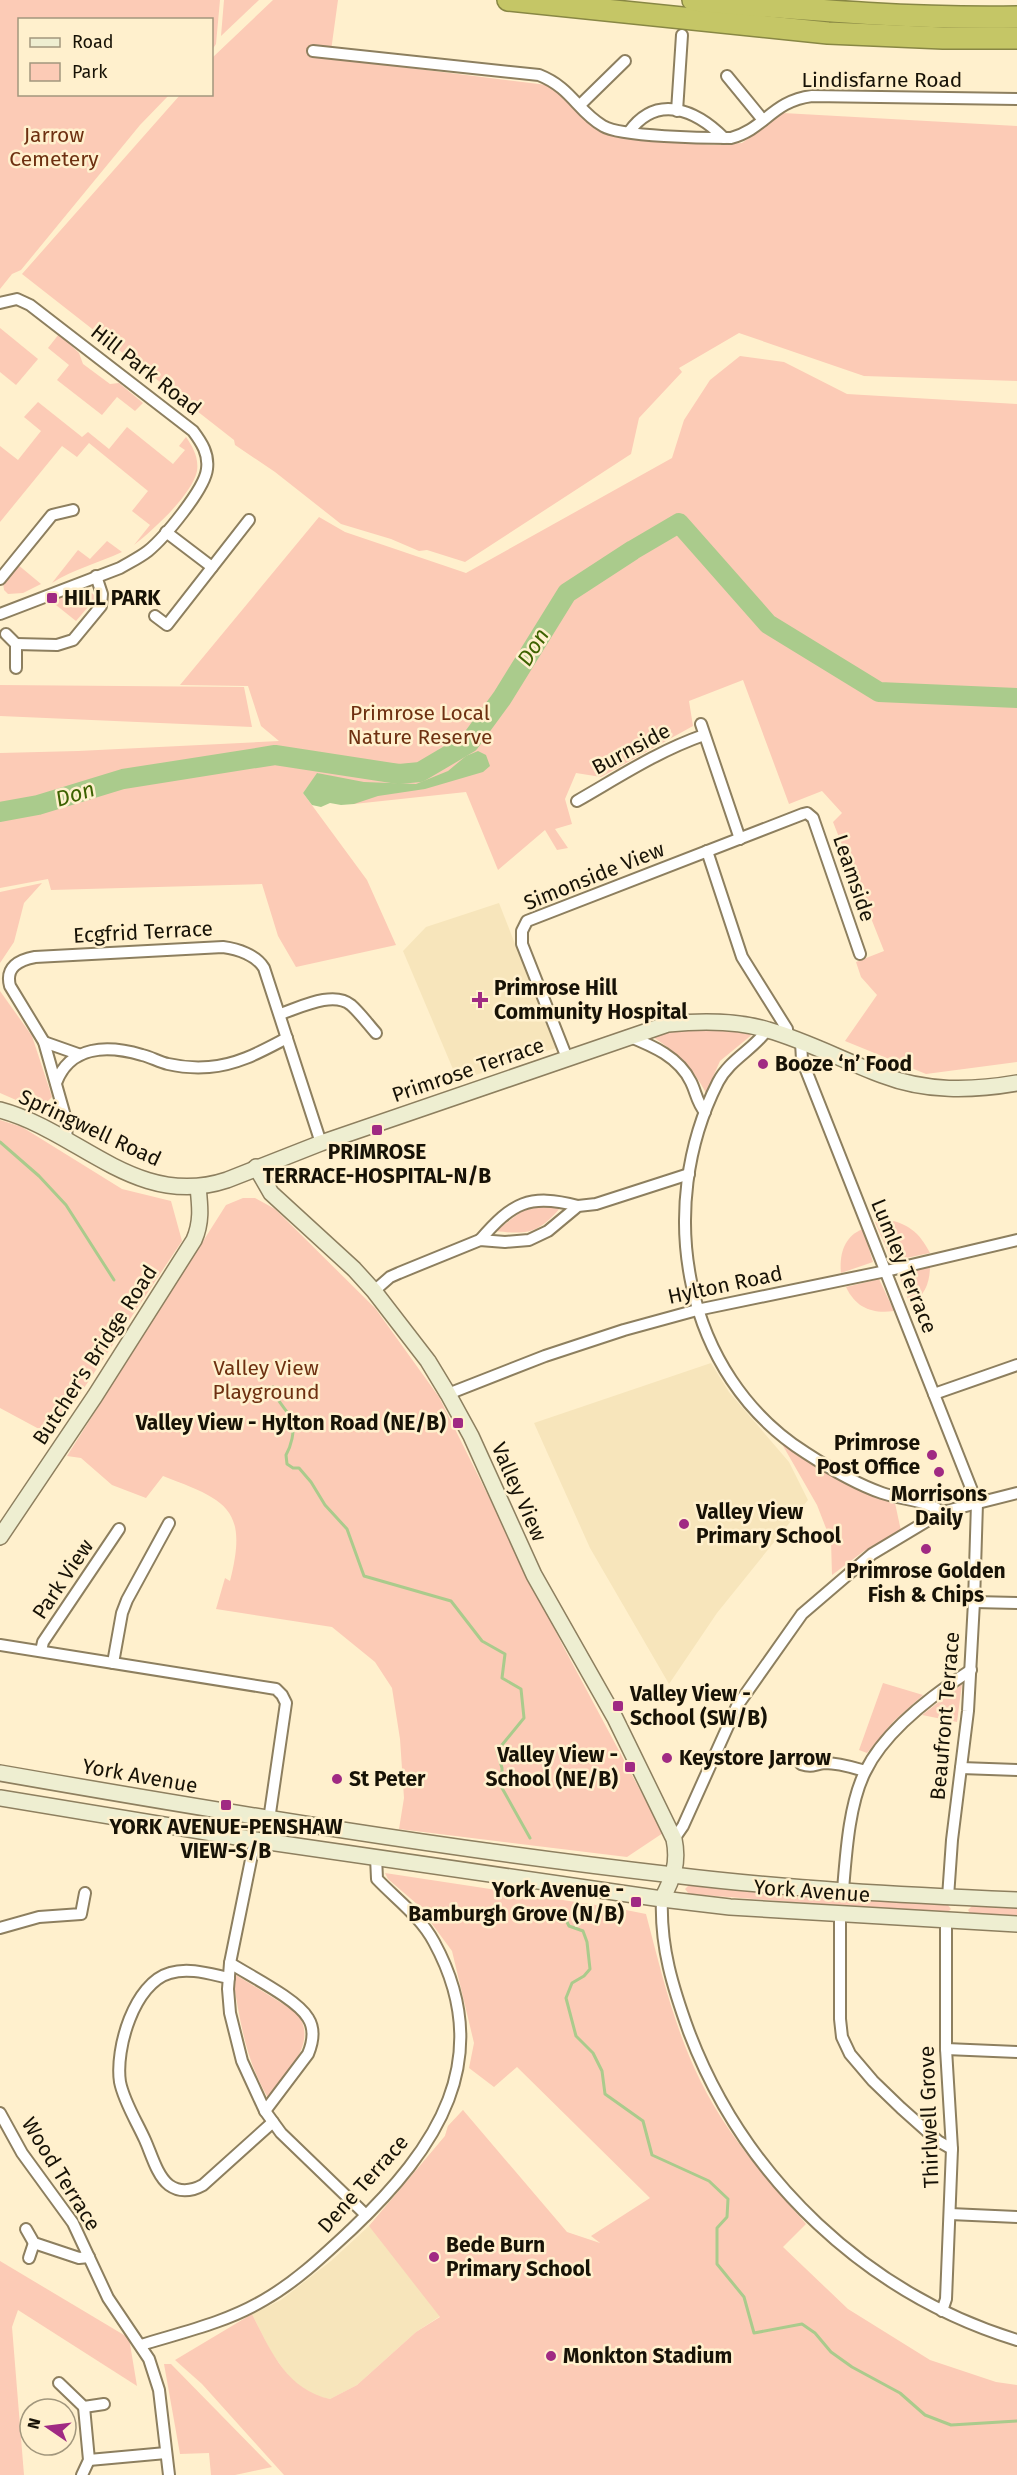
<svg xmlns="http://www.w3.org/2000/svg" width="1017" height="2475" font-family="'Fira Sans',sans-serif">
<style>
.built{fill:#f7e5bb}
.green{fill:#fccbb6}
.water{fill:#aacb8c}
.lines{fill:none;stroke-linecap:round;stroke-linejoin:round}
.stream{stroke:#aacb8c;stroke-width:3}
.river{stroke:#aacb8c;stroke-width:20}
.street-casing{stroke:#8d7f5f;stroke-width:14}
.secondary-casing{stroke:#8d7f5f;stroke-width:18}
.highway-casing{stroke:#888744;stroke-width:24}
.street{stroke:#fff;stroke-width:10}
.secondary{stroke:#eeeed1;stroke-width:15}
.highway{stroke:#c5c666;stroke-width:21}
.poi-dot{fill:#a02a83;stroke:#fff0cd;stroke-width:2}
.labels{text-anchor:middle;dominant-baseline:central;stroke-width:5;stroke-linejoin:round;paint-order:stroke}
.street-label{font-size:21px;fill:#171206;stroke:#fff0cd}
.park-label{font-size:21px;fill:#6e3011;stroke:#fff0cd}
.poi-label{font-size:21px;font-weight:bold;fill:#171206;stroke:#fff0cd;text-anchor:start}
.water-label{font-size:22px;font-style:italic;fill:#3d6201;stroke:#fff0cd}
</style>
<rect width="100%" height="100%" fill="#fff0cd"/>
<g class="built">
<path d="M499,903l57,145 -98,33 -55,-130 23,-24z"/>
<path d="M711,1363l18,29 60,70 19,38 -91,113 -48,71 -79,-136 -56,-125z"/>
<path d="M463,2110l75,142 -122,80 -59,53 -27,14 -18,-4 -20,-14 -21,-29 -19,-38 29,-14 50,-39 38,-35 76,-90 3,-10z"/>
</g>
<g class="green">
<path d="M0,0h220l-4,44 -4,6v-30h-192v74l149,1 -29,30 -119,145 -9,4 -12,15z"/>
<path d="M224,0h35l-38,36z"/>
<path d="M273,0h65l-8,58 217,27 63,50 104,10 28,-2 41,-30 234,13v255l-153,-5 -125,-43 -60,35 3,4 -43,46 -8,36 -166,108 -38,-12 -8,1 -28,-12 -50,-15 -66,-52 -40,-27 -1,-5 -212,-166 158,-179 32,-1v-36z"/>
<path d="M0,328l38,31 -22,26 -16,-13z"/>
<path d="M59,334l20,19 4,11 27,20 9,-1 24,20 -8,8 -18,-14 -15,18 -45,-35 12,-15 -21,-17z"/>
<path d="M740,356l44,6 63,32 170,10v658l-91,12 -81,-33 32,-46 -16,-18 -5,-15 28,-11 -51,-129 9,-9 -20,-22 -33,13 -46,-124 -54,21 4,25 -92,51 -25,-4 -11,26 7,25 -17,5 13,19 -11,2 -12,-20 -47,40 -32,-78 -112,12 -36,-31 -15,20 64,87 29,65 -100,22 -18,-31 -16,-52 -211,6 -3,-11 -48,9v-135l78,-2 201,-10 -18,-15 -13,-40 -68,-1 139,-168 26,15 121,41 206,-115 12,-38 26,-40z"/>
<path d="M38,402l44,35 6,-5 21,17 18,-22 46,37 12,-14 -6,-4 7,-9c7,10 13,21 11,34 -5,24 -45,60 -63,74l16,-20 -18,-14 16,-20 -59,-48 -12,14 -15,-11 -62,76v-76l18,14 23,-29 -17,-14z"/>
<path d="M107,541l15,11c-24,11 -48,17 -70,31l26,-33 12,9z"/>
<path d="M17,564l24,20 -18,9 -15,1 -4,-4 -1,-7z"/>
<path d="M86,588l8,7v5l-18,21 -25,-20 5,-3z"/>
<path d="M0,685l244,2 8,40 -252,-11z"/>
<path d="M42,883l-18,20 -10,39 -14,21v-71z"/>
<path d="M0,991l32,45 20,61 -13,13 -39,-17z"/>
<path d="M689,1028l65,5 -34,28 -14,32c-13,-25 -30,-41 -53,-56l12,-6z"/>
<path d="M0,1120l22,7 100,62 49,12 11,40 -130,195 -52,-28z"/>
<path d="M243,1198h12l20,11 100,99 64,89 124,249 100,187 -36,24 -228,-28 5,-31 -4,-59 -8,-51 -17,-26 -43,-35 -116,-18 9,-31 5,3c19,-74 -5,-81 -67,-105l-17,22 -34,-13 -31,-27 -14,-2 159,-251z"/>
<path d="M541,1206l19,2c-21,25 -33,27 -64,23l26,-20z"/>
<path d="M884,1219c24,4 35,13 46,34l-38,8 -17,-39z"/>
<path d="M863,1229l10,33 -32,11c-2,-18 3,-37 22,-44z"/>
<path d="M930,1266c0,16 -5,30 -20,39l-11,-30z"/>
<path d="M879,1279l15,32c-22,3 -38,-3 -48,-24z"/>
<path d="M782,1444c35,25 73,44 113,59l6,28 -37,20 -32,24 -1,-34 -14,-36z"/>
<path d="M883,1683l40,12 -29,26 -27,32 -8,-3z"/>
<path d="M962,1684l-5,38 -35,-7z"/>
<path d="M385,1873l231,35 30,6c15,57 28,113 54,166 26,54 67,99 106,144l-23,23 65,62 82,51 66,22 21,3v90h-733l-82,-91 -27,-24 77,-46c19,37 34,75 78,85l27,-14 59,-53 24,-15 -71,-91 76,-90 3,-10 15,-16 104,122 33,11 -9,-7 59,-38 -133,-131 -23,20 -25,-19 5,-25 -22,-92 -34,-46 -30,-26z"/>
<path d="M690,1884l257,20 4,5 -5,5 -257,-20 -4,-5z"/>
<path d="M972,1906l45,2v9l-46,-2 -3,-5z"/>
<path d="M236,1975l60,37c24,29 -9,59 -24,85l-4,1c-23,-40 -27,-74 -35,-118z"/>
<path d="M0,2261l129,77 8,48 -119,-76 -6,17 12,148h-24z"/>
<path d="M164,2364h7l101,103 -37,8h-24l-2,-22 -29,1z"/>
</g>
<path class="water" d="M478,751l8,4 4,11 -7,6 -58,17 -47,7 -24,8 -13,1 -11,-2 -9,4 -9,-2 -9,-12 14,-20 47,9 52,2 32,-13 18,-15z"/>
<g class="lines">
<g class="stream">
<path d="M0,1142l39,34 27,29 48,75"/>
<path d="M273,1387c3,16 15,22 19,34 3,11 -1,25 -6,34l1,9 6,4h6l12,14 14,23 22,24 17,47 87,25 31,40 23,13 -3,24 19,11 3,29 -27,33 5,17v20l28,50"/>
<path d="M564,1916l5,10 14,5 4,11 3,27 -6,7 -12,7 -6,15 10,38 17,17 9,18 3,23 38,27 9,34 57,26 19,18 -1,18 -10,11v36l27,33 10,36 48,-9 13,9 16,19 21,15 48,26 25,22 26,10 66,-4"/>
</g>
<path class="river" d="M0,812l38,-7 85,-26 152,-24 124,19 21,-2 49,-29 33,-45 65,-105 66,-43 46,-27 89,101 111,68 138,6"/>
<defs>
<g id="street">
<path d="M313,51l226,24c33,13 38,36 64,51 18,11 103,12 128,12 34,-9 41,-37 81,-42l205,3"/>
<path d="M727,76l36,44"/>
<path d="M580,105l45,-44"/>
<path d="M677,111l5,-76"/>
<path d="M629,132c28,-39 67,-22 95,6"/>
<path d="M0,303l17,-4 13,6 163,126c9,12 16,23 14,38 -2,20 -43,69 -59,82 -9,7 -18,11 -28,17l-120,46"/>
<path d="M166,532l46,35"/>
<path d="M0,579l52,-64 21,-5"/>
<path d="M155,616l12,9 82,-105"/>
<path d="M6,634l10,10v24"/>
<path d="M16,644l41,1 16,-5 28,-34 1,-12 -6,-18"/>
<path d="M701,724l39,115"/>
<path d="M577,801c42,-24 81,-50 127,-66"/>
<path d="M707,851l35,106 45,72 1,8"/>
<path d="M280,1014c19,-6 53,-24 71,-9 9,8 17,19 25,28"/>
<path d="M767,1030c-14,20 -37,29 -49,52 -64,126 -35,293 88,371 23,15 50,31 76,40 20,7 42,6 60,19"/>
<path d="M628,1036c25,10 51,21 63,46 5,10 6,21 14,30"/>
<path d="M44,1042l34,12"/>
<path d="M801,1042l1,18 175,443 -3,99 -6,109 -16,129 -4,57"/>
<path d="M567,1058l-45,-114v-13l5,-10 276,-107 4,-1 6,5 47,136"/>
<path d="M56,1083c14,-38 52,-38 86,-28 9,2 17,7 26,9 13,3 28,4 41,3 29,-2 53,-16 78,-29"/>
<path d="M66,1140l1,-17 -23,-81 -34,-56c-5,-19 9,-26 25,-29l188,-10c15,2 33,8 41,21l57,175"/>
<path d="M480,1240c32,-37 49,-47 98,-34"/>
<path d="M374,1291l16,-14 9,-4 81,-33 25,2 24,-2 19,-9 30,-25 18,-2 93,-30"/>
<path d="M448,1394l97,-38 79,-26 73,-20 189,-39 131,-31"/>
<path d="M934,1394l83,-29"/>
<path d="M974,1602l43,1"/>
<path d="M0,1645l276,44 6,6 4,8 -17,117"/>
<path d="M41,1651l2,-9 76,-113"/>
<path d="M113,1663l9,-50 5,-13 42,-77"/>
<path d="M801,1764c12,4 13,0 24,-1 14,0 26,4 40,8"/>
<path d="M961,1768l56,2"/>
<path d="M674,1839l9,-13 54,-120 65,-92 70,-60 70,-42 75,-19"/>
<path d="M255,1840l-25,123 -2,26 2,24 12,48 23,50 16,22 85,82"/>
<path d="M843,1890c3,-36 6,-86 22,-118 19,-40 69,-78 106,-102"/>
<path d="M662,1899c-2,48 11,89 27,133 56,147 178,262 328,308"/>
<path d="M840,1914v105l2,18 8,17 23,27 28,27 37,33 14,8"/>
<path d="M0,1928l39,-11 42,-3 4,-21"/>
<path d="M230,1963c20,13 67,36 78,55 7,11 5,24 0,36l-43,57"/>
<path d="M229,1978c-19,-4 -40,-11 -59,-5 -36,10 -55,76 -50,109 4,20 17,40 25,58 6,13 12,36 24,45 11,8 23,6 34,0l70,-63"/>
<path d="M946,2049l71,3"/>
<path d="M0,2113l22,40 51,70 35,75 41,61 10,31 10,85"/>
<path d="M950,2214l67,3"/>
<path d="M26,2229l8,14 45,15 10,-1"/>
<path d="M29,2258l5,-15"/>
<path d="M942,2311l4,-12 6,-150 -6,-100v-128"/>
<path d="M141,2345c42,-13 84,-22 123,-45 33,-19 60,-45 88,-71 84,-80 146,-170 82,-287 -14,-26 -37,-42 -57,-63l-1,-22"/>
<path d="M59,2383l25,24 20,-3"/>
<path d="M89,2460l77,-7"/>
<path d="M82,2475l7,-15 -5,-53"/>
</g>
<g id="secondary">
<path d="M0,1110c79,21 137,100 227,70l94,-37 347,-119c32,-3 68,-4 100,6 39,11 76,31 114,45 44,17 89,16 135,8"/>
<path d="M256,1167l15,26 83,76 20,22 54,70 20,33 23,42 63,139 81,143 59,121c5,24 -1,39 -12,60"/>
<path d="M0,1537l95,-141 99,-156c8,-18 6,-34 4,-53"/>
<path d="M0,1773c223,39 447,76 673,102 114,14 229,20 344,25"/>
<path d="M0,1798l255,42 407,59 68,8 287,17"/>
</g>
<g id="highway">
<path d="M508,0l320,33 115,5h74"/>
<path d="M693,0c108,9 215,19 324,17"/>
</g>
</defs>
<use href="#street" class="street-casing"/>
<use href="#secondary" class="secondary-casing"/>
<use href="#highway" class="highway-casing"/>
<use href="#street" class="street"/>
<use href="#secondary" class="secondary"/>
<use href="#highway" class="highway"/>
</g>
<g class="poi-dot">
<rect x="46" y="592" width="12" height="12" rx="3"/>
<path d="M477 991h6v6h6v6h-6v6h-6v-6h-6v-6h6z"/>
<circle cx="763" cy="1064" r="6"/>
<rect x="371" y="1124" width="12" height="12" rx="3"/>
<rect x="452" y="1417" width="12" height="12" rx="3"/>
<circle cx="932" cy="1455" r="6"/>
<circle cx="939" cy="1472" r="6"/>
<circle cx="684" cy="1524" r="6"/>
<circle cx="926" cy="1549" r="6"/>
<rect x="612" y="1700" width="12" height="12" rx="3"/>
<circle cx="667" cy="1758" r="6"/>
<rect x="624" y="1761" width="12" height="12" rx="3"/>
<circle cx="337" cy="1779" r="6"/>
<rect x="220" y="1799" width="12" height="12" rx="3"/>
<rect x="630" y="1896" width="12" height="12" rx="3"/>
<circle cx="434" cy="2257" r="6"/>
<circle cx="551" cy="2356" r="6"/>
</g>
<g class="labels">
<g class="street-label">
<text x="882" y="80">Lindisfarne Road</text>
<text transform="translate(146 370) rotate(38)">Hill Park Road</text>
<text transform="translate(631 749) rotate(-28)">Burnside</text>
<text transform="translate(594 876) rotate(-22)">Simonside View</text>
<text transform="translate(854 878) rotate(71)">Leamside</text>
<text transform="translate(143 932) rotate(-3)">Ecgfrid Terrace</text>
<text transform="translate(468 1070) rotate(-19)">Primrose Terrace</text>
<text transform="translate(90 1128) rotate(25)">Springwell Road</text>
<text transform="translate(904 1266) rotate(68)">Lumley Terrace</text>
<text transform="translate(725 1285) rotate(-12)">Hylton Road</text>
<text transform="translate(95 1355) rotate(-57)">Butcher's Bridge Road</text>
<text transform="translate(519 1492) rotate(66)">Valley View</text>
<text transform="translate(63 1579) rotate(-56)">Park View</text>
<text transform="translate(945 1716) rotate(-85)">Beaufront Terrace</text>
<text transform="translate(140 1776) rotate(10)">York Avenue</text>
<text transform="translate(812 1891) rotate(4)">York Avenue</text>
<text transform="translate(929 2117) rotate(-92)">Thirlwell Grove</text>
<text transform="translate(61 2174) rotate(58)">Wood Terrace</text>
<text transform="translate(363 2184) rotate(-48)">Dene Terrace</text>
</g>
<g class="park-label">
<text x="54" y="135">Jarrow<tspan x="54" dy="24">Cemetery</tspan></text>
<text x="420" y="713">Primrose Local<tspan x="420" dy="24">Nature Reserve</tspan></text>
<text x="266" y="1368">Valley View<tspan x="266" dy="24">Playground</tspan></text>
</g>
<g class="poi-label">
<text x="64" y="598">HILL PARK</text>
<text x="494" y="988">Primrose Hill<tspan x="494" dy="24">Community Hospital</tspan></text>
<text x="775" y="1064">Booze ‘n’ Food</text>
<text x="377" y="1152" text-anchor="middle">PRIMROSE<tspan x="377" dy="24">TERRACE-HOSPITAL-N/B</tspan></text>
<text x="446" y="1423" text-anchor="end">Valley View - Hylton Road (NE/B)</text>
<text x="920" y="1443" text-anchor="end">Primrose<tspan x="920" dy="24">Post Office</tspan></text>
<text x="939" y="1494" text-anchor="middle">Morrisons<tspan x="939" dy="24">Daily</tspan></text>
<text x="696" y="1512">Valley View<tspan x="696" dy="24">Primary School</tspan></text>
<text x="926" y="1571" text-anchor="middle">Primrose Golden<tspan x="926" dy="24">Fish &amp; Chips</tspan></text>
<text x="630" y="1694">Valley View -<tspan x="630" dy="24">School (SW/B)</tspan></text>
<text x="618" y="1755" text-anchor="end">Valley View -<tspan x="618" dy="24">School (NE/B)</tspan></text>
<text x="679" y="1758">Keystore Jarrow</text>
<text x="349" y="1779">St Peter</text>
<text x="226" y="1827" text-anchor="middle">YORK AVENUE-PENSHAW<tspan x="226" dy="24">VIEW-S/B</tspan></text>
<text x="624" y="1890" text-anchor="end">York Avenue -<tspan x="624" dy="24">Bamburgh Grove (N/B)</tspan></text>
<text x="446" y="2245">Bede Burn<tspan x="446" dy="24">Primary School</tspan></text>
<text x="563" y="2356">Monkton Stadium</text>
</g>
<g class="water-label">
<text transform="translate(533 647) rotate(-58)">Don</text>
<text transform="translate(75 794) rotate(-17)">Don</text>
</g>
</g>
<rect x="18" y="18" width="195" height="78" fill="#fff0cd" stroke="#a2977d" stroke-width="1.5"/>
<rect x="30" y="38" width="30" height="9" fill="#eeeed1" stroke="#a2977d" stroke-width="1.5"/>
<text x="72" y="48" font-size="18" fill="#171206">Road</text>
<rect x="30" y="63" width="30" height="18" fill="#fccbb6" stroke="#a2977d" stroke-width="1.5"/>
<text x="72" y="78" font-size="18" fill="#171206">Park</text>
<g transform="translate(48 2427) rotate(284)"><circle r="28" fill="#fff0cd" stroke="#a2977d" stroke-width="1.5"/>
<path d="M0-4.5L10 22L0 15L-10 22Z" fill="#a02a83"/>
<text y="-9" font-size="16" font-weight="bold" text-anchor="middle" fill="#171206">N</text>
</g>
</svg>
